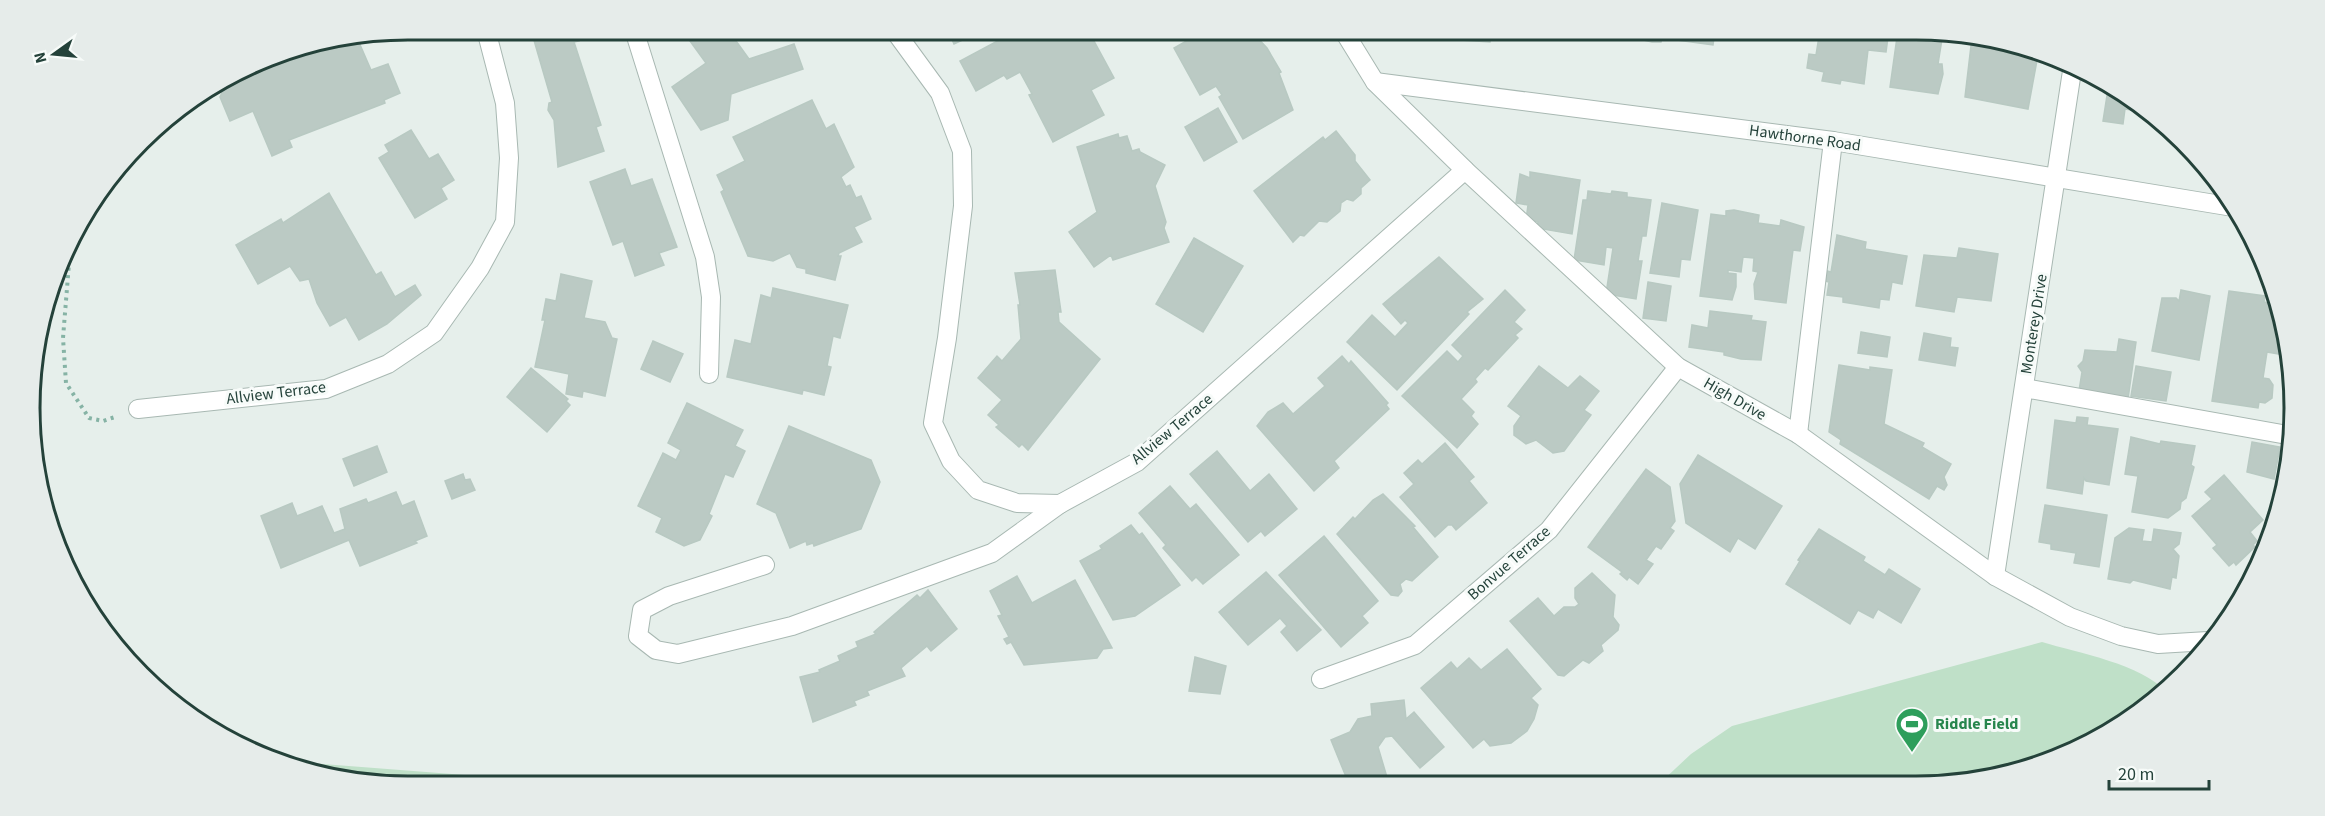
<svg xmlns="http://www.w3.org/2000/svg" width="2325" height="816" font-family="'Source Sans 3',sans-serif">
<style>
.green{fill:#bfe0c8}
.building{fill:#bbcac4;stroke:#b8c9c2;stroke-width:1.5}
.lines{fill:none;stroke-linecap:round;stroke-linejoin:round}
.minor-casing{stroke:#a8b8b2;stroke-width:20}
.path{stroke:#86b3a5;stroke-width:4;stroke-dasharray:3 4.5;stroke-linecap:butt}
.minor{stroke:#fff;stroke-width:18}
.labels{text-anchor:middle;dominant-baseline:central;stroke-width:6;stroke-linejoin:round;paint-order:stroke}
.street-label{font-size:16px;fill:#24423a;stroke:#f7fbf9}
.leisure-label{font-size:16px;font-weight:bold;fill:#27864d;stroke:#f7fbf9;text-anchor:start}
.rim{fill:none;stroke:#24423a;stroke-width:3}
</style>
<rect width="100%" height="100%" fill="#e6efeb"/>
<g class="green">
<path d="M2042,642c36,11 100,22 124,50l-82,55 -117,36h-307l31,-29 41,-28z"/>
<path d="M284,761l324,25c-93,0 -241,13 -324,-25z"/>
</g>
<g class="building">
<path d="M531,30h44l4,11 -5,1 27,83 -5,2 8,24 -46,16 -4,-47 -6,-10 1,-7 3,-1z"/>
<path d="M682,30h54l-5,4 18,25 45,-15 9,25 -72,25 -3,26 -27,10 -29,-43 34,-24z"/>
<path d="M948,30h36l-30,14z"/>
<path d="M1018,30h70l26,48 -23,12 13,25 -51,27 -24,-47 3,-1 -12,-22 -13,7 -3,-4 -28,16 -16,-30z"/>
<path d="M1226,30h24l17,18 14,24 -2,1 14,37 -50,29 -24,-42 3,-2 -6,-9 -16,9 -26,-47 30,-17 8,7z"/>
<path d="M1430,30h62l-2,12 -30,-2 -30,-7z"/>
<path d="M1529,30h44v6z"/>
<path d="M1608,30h107l-2,15 -51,-7 -1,4h-9l-22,-5 1,-4z"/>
<path d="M1820,30h69l-3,22 -18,-2 -4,34 -23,-4 -1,4 -18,-3 2,-9 -17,-4 2,-14 7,1z"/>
<path d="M1898,30l45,3 -5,31h4l1,10 -5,20 -48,-7z"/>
<path d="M1972,37l27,4 -1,9 18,3 2,-9 20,11 -10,54 -63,-12z"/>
<path d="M358,40l13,30 17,-6 12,29 -16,7 1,3 -96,37 3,7 -20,9 -19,-45 -23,10 -10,-24 7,-16 37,-22z"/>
<path d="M2108,89l39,19 5,5 -27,-4 -2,15 -20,-3z"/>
<path d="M812,100l14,29 8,-5 20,43 -13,10 5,10 4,-2 6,13 5,-2 10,23 -17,8 8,15 -23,11 -1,3h3l-6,24 -29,-7v-4l-9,-2 -7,-14 -17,8 -25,-5 -27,-64 3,-2 -7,-15 28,-14 -12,-24z"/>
<path d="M1218,108l19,34 -33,19 -19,-34z"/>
<path d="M411,130l18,29 9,-5 16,26 -13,8 6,11 -32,19 -36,-60 10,-6 -4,-7z"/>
<path d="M1336,131l19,24v6l15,19 -9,8v6l-8,7 -6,-2 -6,4 -1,8 -13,11 -8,-1 -15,15 -4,-1 -7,7 -39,-51 69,-54 2,3z"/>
<path d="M1118,134l1,4 8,-2 5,15 7,-2 1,3 25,13 -10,21 11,36 -2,6 5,14 -56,18 -2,-5 -17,12 -25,-35 28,-20 -20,-65z"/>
<path d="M625,169l6,17 21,-7 25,68 -18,6 5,12 -29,11 -12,-35 -10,4 -23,-63z"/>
<path d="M1530,172l50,8 -8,54 -35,-6 1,-6 -12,-2 2,-15 -12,-2 4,-29 10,4z"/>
<path d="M1588,191l23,3 1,-3 15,2v4l24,3 -5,36h-4l-4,25h4l-6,38 -30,-5 7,-46 -7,-1 -2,18 -30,-5 9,-60h4z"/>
<path d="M329,193l47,82 5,-3 14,25 20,-12 6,10 -34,29 -28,16 -13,-23 -16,9 -13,-23 -8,-24 -9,2 -10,-15 -32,18 -22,-39 45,-26 2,4z"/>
<path d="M1662,203l36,7 -8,50 -9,-1 -2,18 -29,-4z"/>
<path d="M1734,210l25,5 -1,8 22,3 1,-6 23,7 -4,24 -7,-1 -7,53 -31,-4 -1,-15 4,-12 -5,-1 1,-13 -11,-1 -2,15 -13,-2v3l8,1v13l-4,13 -32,-4 11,-82 15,2v-5z"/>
<path d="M1837,235l29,7 -1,7 42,7 -5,28 -10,-2 -3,18 -9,-1 -1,9 -36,-6v-5l-16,-2 2,-13 -4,-1 2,-10 4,1z"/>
<path d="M1194,238l49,28 -40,66 -47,-28z"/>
<path d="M1959,248l39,6 -7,47 -34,-4 -3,15 -38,-6 8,-51 33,3z"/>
<path d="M1439,257l44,42 -16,13 2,2 -72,76 -50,-48 25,-27 23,22 13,-14 -3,-3 -4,4 -18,-20z"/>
<path d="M1055,270l6,42h-3l1,10 41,37 -72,91 -6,-6 -3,3 -23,-20 3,-2 -11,-10 14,-15 -24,-22 19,-22 5,5 19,-22 -3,-34h2l-5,-32z"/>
<path d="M561,274l31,7 -8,37 21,4 7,16 5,1 -12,57 -22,-5 -1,6 -16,-3 3,-20 -34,-7 10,-47h-3l4,-21 10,2z"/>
<path d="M1648,282l23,4 -5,35 -23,-3z"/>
<path d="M773,288l75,17 -8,33 -7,-2 -6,30 4,1 -7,28 -21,-5 -1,4 -75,-17 8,-37 16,4 10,-49 10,3z"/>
<path d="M1505,290l20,20 -11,12 8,7 -7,6 3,3 -30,32 -3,-2 -10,11 2,3 -16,17 13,13 -3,4 7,8 -21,24 -55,-52 45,-45 11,11 5,-6 -11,-11z"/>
<path d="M2181,290l29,6 -11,64 -47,-9 10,-53h14l3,3z"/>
<path d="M2229,291l36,5 -1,6 9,2 14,40 -1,7 -7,-1v4l-12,-2 -4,26 6,1 4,6 -1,13 -7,5 -6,-1 -1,6 -46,-7z"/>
<path d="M1710,311l42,5 -1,4 15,2 -5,38 -20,-1 -17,-4v-3l-35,-5 3,-22 16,3z"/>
<path d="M1861,332l29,5 -3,20 -29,-4z"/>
<path d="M1924,333l27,5 -1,9 8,1 -3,18 -36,-6z"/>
<path d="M2119,339l17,3 -8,57 -49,-8 3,-19 -4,-6 5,-5 2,-11 32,2z"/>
<path d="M653,341l30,13 -13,28 -29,-13z"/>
<path d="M1342,356l7,8 2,-3 37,42 -2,2 3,4 -55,52 5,7 -25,23 -57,-65 11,-14 15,-9 10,11 32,-28 -7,-8z"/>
<path d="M1839,365l31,5v-3l22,3 -8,54 40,19 -2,4 29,17 -7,13 3,8 -3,5 -7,-4 -8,13 -89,-55 1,-4 -12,-8z"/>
<path d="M1539,366l29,22 12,-12 19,15 -15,19 7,5 -27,36 -11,2 -17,-13 -10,4 -12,-9v-9l7,-10 -13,-10z"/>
<path d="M2136,366l35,6 -5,29 -35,-5z"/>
<path d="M531,368l37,31 -2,2 4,4 -23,27 -40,-35z"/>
<path d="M687,403l56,27 -8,16 10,5 -12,26 -8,-3 -16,40 3,2 -12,24 -16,6 -28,-14 6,-14 -24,-12 25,-53 13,7 5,-10 -13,-7z"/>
<path d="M2077,417l11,1 -1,7 31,4 -9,56 -23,-4 -2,-3 -2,16 -35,-6 8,-68 21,3z"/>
<path d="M789,426l82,34 9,22 -19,47 -47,17 -1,-3 -6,2 -1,-4 -16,7 -14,-35 -19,-9z"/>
<path d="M2131,437l29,7 1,-3 34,5 -4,19 3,2 -8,31 -5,4 -1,7 -12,9 -36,-6 6,-36 -13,-2z"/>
<path d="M2252,442l28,5 -6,32 -27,-7z"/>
<path d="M1445,443l29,34 -5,4 18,22 -31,27 -4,-5h-4l-13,12 -35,-40 14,-13 -10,-11 14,-13 4,4z"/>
<path d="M377,446l10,26 -33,14 -11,-27z"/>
<path d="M1217,451l33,40 19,-17 28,35 -32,27 -4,-5 -13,11 -58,-68z"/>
<path d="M1698,455l84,51 -27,43 -17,-11 -8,14 -44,-29 -6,-39z"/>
<path d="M1646,469l24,18 5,34 -5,7 4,3 -13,18 -5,-3 -10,14 7,4 -15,20 -9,-7 -2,3 -7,-6 2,-2 -34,-25z"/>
<path d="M463,474l2,6 5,-1 5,11 -23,9 -7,-18z"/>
<path d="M2224,475l39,45 -13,12 7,9 -4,4 2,2 -19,18 -2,-3 -5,4 -16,-18 4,-3 -25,-29 20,-17 -7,-7z"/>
<path d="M1170,486l20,23 6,-5 43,51 -36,29 -7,-7 -4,4 -29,-33 3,-3 -27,-32z"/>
<path d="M396,492l6,14 12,-5 13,35 -12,5 2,2 -57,23 -11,-26 -68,28 -20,-52 31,-13 5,13 25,-10 12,27 11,-4 -5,-20 26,-10 2,4z"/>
<path d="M1383,494l32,32 -2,1 25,30 -26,24 -6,-2 -6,5 2,7 -4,5 -7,-1 -54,-61 16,-17 2,2 18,-19z"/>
<path d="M2045,505l62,10 -8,52 -25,-4 2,-10 -25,-4v-5l-12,-2z"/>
<path d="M1131,525l8,10 3,-2 38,52 -45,31 -22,4 -33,-59 22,-12 -2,-3z"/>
<path d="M2129,528l15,2 -2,11 10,1 2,-13 27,4 -2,11 -6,5 6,7 -3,22 -4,-1 -2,12 -37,-9 -3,3 -22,-4 7,-41z"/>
<path d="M1819,529l46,28 -2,4 22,14 4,-6 31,20 -19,34 -23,-14 -5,9 -15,-8 -8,14 -64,-40 14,-23 -2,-1z"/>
<path d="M1324,536l54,65 -16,15 6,7 -27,24 -62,-72z"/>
<path d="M1266,572l55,58 -24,21 -16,-19 6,-6 -7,-8 -32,27 -29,-33z"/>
<path d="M1592,573l23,22 -2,22 6,8 -1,5 -17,15 2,6 -14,12 -6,-3 -19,16 -6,-1 -48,-54 28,-23 16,18 10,-9h11l4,-3 -4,-6v-10z"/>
<path d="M1017,576l15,27 43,-23 37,68 -9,1 -6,9 -73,7 -13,-23 -4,2 -3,-5 5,-2 -11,-21 4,-1 -12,-24z"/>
<path d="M928,590l29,39 -26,22 -4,-5 -26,22 4,8 -38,15 2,4 -15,6 2,4 -43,17 -13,-45 20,-5 -1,-2 21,-9 -2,-5 20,-9 -2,-5 20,-8 -2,-2 43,-37 3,3z"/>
<path d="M1507,649l34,40 -10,9 7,7 -4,14 -7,12 -16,12 -21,3 -6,-7 -11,9 -52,-60 30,-26 6,7 12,-11 12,12z"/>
<path d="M1195,657l31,9 -6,28 -31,-3z"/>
<path d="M1404,700l2,19 8,-7 30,35 -24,21 -28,-32 -7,1 -7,10 11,37h-40l-18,-44 19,-8 8,-13 14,-3 -1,-12z"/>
</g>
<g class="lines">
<defs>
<g id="minor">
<path d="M634,30l71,227 6,40 -2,77"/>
<path d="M894,30l46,63 22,58 1,55 -16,132 -14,85 18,38 27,29 39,13 43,1 77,-42 328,-292"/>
<path d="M1343,30l32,52 90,88 213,197 120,67 197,142 75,41 51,19 37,8 50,-3"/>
<path d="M1375,82l458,59 400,66"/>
<path d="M2024,388l263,47"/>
<path d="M138,409l188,-20 62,-25 46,-31 46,-65 25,-46 4,-64 -4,-55 -19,-73"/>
<path d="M1798,434l35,-293"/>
<path d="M765,565l-96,31 -27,14 -4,26 18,14 22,4 114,-28 200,-73 68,-49"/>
<path d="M1995,576l77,-505"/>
<path d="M1321,679l94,-34 134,-115 129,-163"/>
</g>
</defs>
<use href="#minor" class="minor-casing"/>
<path class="path" d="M67,246l3,5 -7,87 3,45 23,35 14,3 12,-4"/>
<use href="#minor" class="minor"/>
</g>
<defs>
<symbol id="stadium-pin" viewBox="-11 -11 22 30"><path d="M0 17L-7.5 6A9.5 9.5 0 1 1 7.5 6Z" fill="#2e9e5b" stroke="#f7fbf9"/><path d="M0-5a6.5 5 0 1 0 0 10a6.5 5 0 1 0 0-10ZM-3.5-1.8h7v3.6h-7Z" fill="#fff"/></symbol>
</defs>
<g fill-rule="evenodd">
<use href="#stadium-pin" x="1893" y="705" width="38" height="52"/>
</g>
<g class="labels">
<g class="street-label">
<text transform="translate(1805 138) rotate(8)">Hawthorne Road</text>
<text transform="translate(2034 324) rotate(-81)">Monterey Drive</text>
<text transform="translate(276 393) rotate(-7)">Allview Terrace</text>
<text transform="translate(1735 399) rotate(30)">High Drive</text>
<text transform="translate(1172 429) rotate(-40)">Allview Terrace</text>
<text transform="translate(1509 563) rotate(-41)">Bonvue Terrace</text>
</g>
<g class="leisure-label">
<text x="1935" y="724">Riddle Field</text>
</g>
</g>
<path d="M0 0H2325V816H0ZM408 40H1916A368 368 0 0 1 2284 408V408A368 368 0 0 1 1916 776H408A368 368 0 0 1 40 408V408A368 368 0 0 1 408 40Z" fill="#e6ecea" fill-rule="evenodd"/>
<path class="rim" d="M408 40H1916A368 368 0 0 1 2284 408V408A368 368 0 0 1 1916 776H408A368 368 0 0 1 40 408V408A368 368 0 0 1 408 40Z"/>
<g transform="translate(54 54) rotate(255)" stroke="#f7fbf9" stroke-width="4.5" paint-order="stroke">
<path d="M0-4.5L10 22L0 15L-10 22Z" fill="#24423a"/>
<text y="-9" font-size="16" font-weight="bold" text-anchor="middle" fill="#24423a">N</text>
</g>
<path d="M2109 780v9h100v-9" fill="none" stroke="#24423a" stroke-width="3"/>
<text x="2118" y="780" font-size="18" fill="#24423a" stroke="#f7fbf9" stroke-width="4.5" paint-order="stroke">20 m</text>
</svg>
